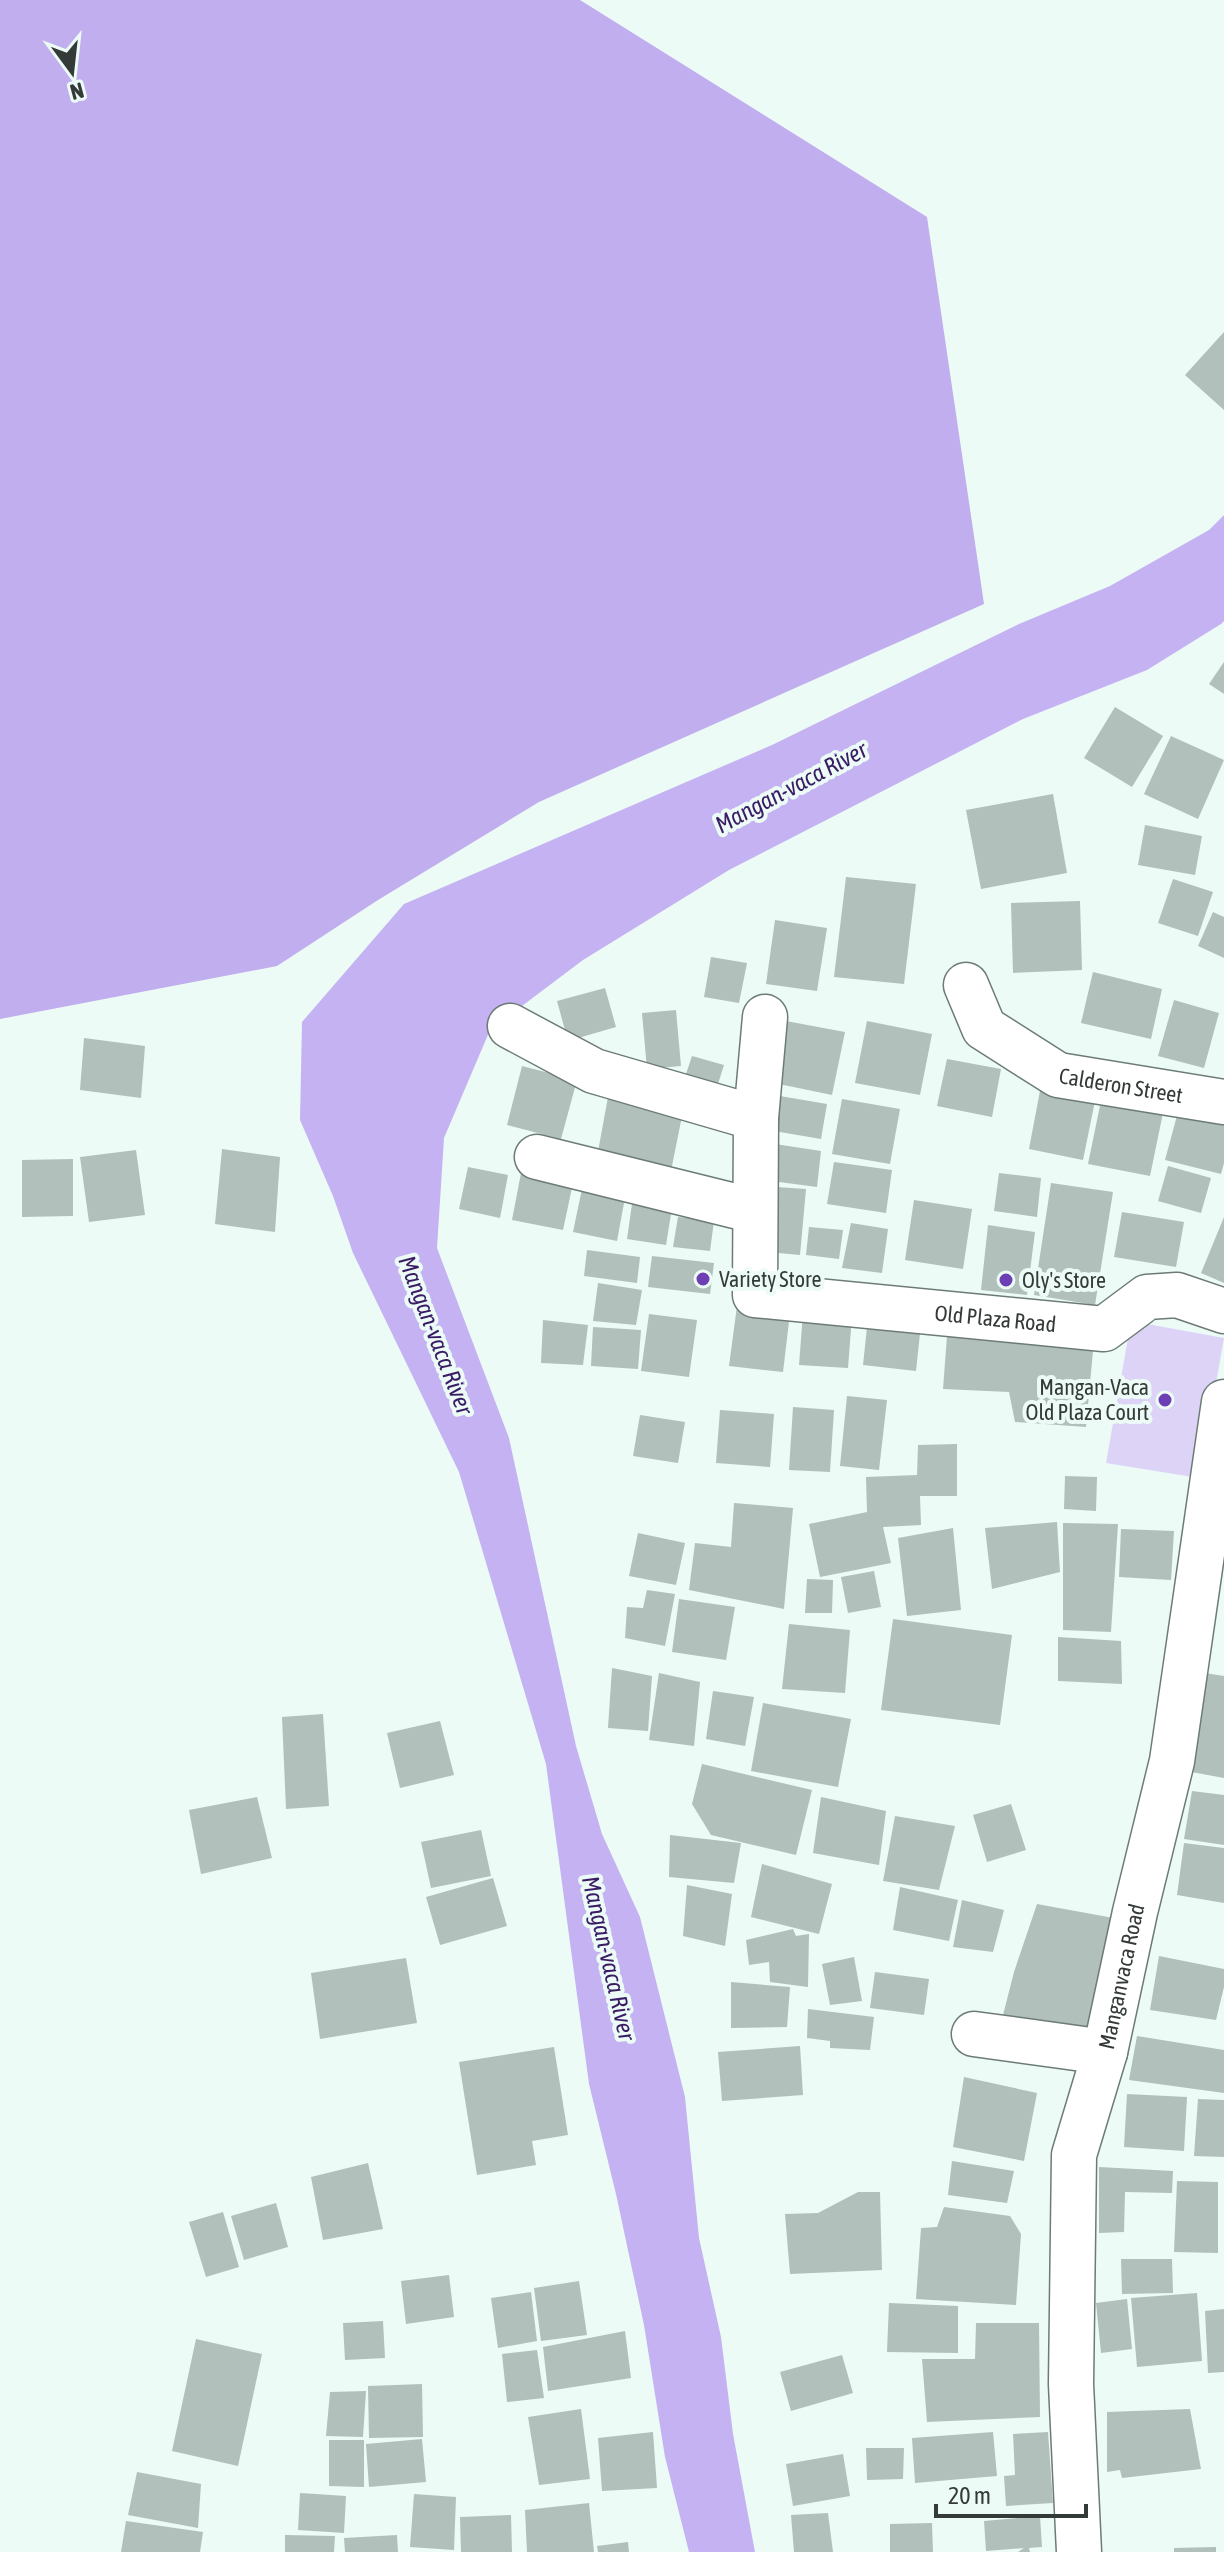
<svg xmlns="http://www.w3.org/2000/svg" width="1224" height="2552" font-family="'Asap Condensed',sans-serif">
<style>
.green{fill:#ddd3f7}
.forest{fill:#c1aeef}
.water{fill:#c5b2f3}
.building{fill:#b1c0ba}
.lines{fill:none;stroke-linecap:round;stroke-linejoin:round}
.minor-casing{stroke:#6d7b76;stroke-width:47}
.minor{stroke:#fff;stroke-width:44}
.poi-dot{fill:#6e3eb5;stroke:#ecfbf5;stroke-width:3}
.labels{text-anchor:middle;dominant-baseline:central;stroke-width:8;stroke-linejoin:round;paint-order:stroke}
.street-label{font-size:22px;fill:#343a38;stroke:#ecfbf5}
.poi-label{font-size:22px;fill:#343a38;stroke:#ecfbf5;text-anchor:start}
.water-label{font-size:24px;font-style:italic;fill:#3a1b65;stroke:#ecfbf5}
</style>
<rect width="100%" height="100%" fill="#ecfbf5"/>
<path class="green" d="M1131,1321l93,17 -25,140 -93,-15z"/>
<path class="forest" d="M0,0h580l347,217 57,387 -445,198 -161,98 -101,66 -277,53z"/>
<path class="water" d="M1224,515v106l-3,3 -74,46 -124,49 -294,151 -146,90 -93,70 -46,108 -7,110 72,190 67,308 26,88 38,83 45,180 14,141 22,99 12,97 22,118h-66l-24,-95 -21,-132 -28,-131 -27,-110 -43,-320 -87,-292 -106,-219 -20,-57 -33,-76 2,-98 102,-118 368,-159 247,-121 91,-38 99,-56z"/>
<g class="building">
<path d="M1224,332v78l-39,-35z"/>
<path d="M1224,662v32l-15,-10z"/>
<path d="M1115,707l48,29 -31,51 -48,-29z"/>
<path d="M1171,736l53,24 -26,59 -54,-25z"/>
<path d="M1053,794l14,79 -86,16 -15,-79z"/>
<path d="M1145,825l57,11 -7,39 -57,-10z"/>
<path d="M846,877l70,7 -12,100 -70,-7z"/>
<path d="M1173,879l40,13 -15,44 -40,-13z"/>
<path d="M1080,901l2,69 -69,3 -2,-70z"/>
<path d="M1213,912l11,5v41l-26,-12z"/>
<path d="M775,920l52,8 -10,63 -51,-7z"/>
<path d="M711,957l36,6 -8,40 -35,-6z"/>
<path d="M1093,972l69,17 -11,50 -70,-16z"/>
<path d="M605,988l11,39 -48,14 -11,-40z"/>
<path d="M1174,1000l45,13 -15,55 -46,-12z"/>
<path d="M676,1010l5,56 -34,3 -5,-56z"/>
<path d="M786,1021l59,11 -13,63 -58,-12z"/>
<path d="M867,1021l65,13 -12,61 -65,-12z"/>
<path d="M84,1038l61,8 -4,52 -61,-8z"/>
<path d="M692,1056l32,9 -7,22 -32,-10z"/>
<path d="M947,1059l54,10 -9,48 -55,-11z"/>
<path d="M522,1066l55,14 -16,59 -54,-14z"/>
<path d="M1042,1080l55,11 -14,69 -54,-11z"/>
<path d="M780,1096l47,8 -6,35 -47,-8z"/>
<path d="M1102,1096l62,12 -14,68 -62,-12z"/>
<path d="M608,1097l75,14 -12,60 -74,-14z"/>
<path d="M842,1099l58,10 -10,55 -58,-10z"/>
<path d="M1178,1112l46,12v39l-3,11 -56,-14z"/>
<path d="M762,1142l59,9 -4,36 -60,-8z"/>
<path d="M222,1149l58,8 -5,75 -60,-8z"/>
<path d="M136,1150l9,65 -56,7 -9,-65z"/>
<path d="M73,1159v57l-51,1v-57z"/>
<path d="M834,1162l58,8 -6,43 -59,-9z"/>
<path d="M1168,1166l43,12 -10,35 -43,-12z"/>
<path d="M468,1167l40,8 -8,43 -41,-9z"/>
<path d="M521,1173l52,10 -10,47 -51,-10z"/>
<path d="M999,1173l42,5 -4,39 -43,-6z"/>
<path d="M1051,1183l62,9 -18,113 -61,-10z"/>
<path d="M583,1184l43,8 -9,49 -44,-9z"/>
<path d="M762,1186l44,3 -6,66 -45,-4z"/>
<path d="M633,1197l40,5 -7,43 -39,-6z"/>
<path d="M914,1200l58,9 -9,60 -58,-9z"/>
<path d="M1122,1212l62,10 -8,45 -62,-10z"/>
<path d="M678,1217l36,4 -4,30 -37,-4z"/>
<path d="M1224,1217v66l-23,-10z"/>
<path d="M851,1223l37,6 -6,44 -40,-5z"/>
<path d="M988,1225l47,7 -8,63 -46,-5z"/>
<path d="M809,1227l34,3 -4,29 -33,-4z"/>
<path d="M587,1250l53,7 -3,26 -53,-7z"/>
<path d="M652,1256l62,7 -4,31 -62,-7z"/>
<path d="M598,1283l44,7 -6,35 -43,-4z"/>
<path d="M737,1306l53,7 -7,59 -54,-6z"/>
<path d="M803,1313l49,3 -4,52 -49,-3z"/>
<path d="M649,1314l48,6 -8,57 -48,-6z"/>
<path d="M868,1318l53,6 -5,47 -53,-6z"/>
<path d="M543,1320l45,5 -5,40 -42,-2z"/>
<path d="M593,1327l48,3 -3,39 -47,-3z"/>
<path d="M1095,1329l-9,98 -71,-5 -6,-30 -66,-3 4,-53z"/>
<path d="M847,1396l40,4 -8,70 -39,-4z"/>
<path d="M793,1407l41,3 -4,62 -41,-2z"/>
<path d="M720,1410l54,4 -4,53 -54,-4z"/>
<path d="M640,1415l45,7 -7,41 -45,-7z"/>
<path d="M957,1444v52h-37l1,29 -38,2 8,36 -71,14 -11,-53 58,-12 -1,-35 51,-2 1,-30z"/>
<path d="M1065,1476l32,1 -1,34 -32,-2z"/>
<path d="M734,1503l59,5 -9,101 -95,-19 6,-47 36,4z"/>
<path d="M1057,1522l3,50 -68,17 -7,-61z"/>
<path d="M1063,1523l55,1 -7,108 -48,-2z"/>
<path d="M953,1528l8,82 -54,6 -9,-78z"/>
<path d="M1121,1529l53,2 -3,49 -52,-3z"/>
<path d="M638,1533l47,10 -9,42 -47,-9z"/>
<path d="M874,1571l7,36 -33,6 -7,-36z"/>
<path d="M807,1579l26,1 -1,33h-27z"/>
<path d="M647,1590l28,4 -10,52 -40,-8 2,-31 16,1z"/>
<path d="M679,1599l56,8 -9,53 -54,-8z"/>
<path d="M893,1619l119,16 -12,90 -119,-15z"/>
<path d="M789,1624l61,6 -5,63 -63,-4z"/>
<path d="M1058,1637l63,4 1,43 -64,-3z"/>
<path d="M612,1668l40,8 -4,55 -40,-3z"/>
<path d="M659,1673l41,9 -6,64 -45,-6z"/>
<path d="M1205,1673l19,3v102l-38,-7z"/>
<path d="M713,1691l41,6 -9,49 -39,-7z"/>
<path d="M763,1703l88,16 -13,68 -87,-16z"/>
<path d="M323,1714l6,92 -43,3 -4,-92z"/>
<path d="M440,1721l14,54 -54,13 -13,-55z"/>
<path d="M702,1764l110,26 -16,65 -85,-20 -19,-31z"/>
<path d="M1192,1791l32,4v50l-40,-6z"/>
<path d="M257,1797l15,61 -71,16 -12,-64z"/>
<path d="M821,1797l65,14 -7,54 -66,-12z"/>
<path d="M1011,1804l15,46 -39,12 -14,-47z"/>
<path d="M895,1816l60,10 -16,64 -56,-9z"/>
<path d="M481,1830l10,46 -60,12 -10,-46z"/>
<path d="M670,1835l71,8 -7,40 -65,-6z"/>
<path d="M1184,1843l40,5v55l-47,-8z"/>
<path d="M762,1864l70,20 -13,50 -68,-17z"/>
<path d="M493,1878l14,48 -67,19 -14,-48z"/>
<path d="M687,1885l45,9 -7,52 -42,-10z"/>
<path d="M900,1887l58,13 -9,41 -56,-11z"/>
<path d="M962,1900l42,10 -11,42 -40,-5z"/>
<path d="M1037,1904l82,15 -28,118 -91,-10 14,-55z"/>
<path d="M793,1929l3,7 13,-2 -1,53 -38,-5 -1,-20 -20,3 -3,-25z"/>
<path d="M1159,1956l65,13v18l-8,33 -66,-10z"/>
<path d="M854,1957l8,44 -32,4 -8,-41z"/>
<path d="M406,1958l11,65 -97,16 -9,-66z"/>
<path d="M875,1972l54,7 -5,36 -54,-7z"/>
<path d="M731,1982l59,5 -3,40 -56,1z"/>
<path d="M808,2009l66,8 -4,33 -40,-2v-7l-23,-3z"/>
<path d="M1137,2036l87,14v43l-95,-13z"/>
<path d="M800,2046l3,49 -81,6 -4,-49z"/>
<path d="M554,2047l14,88 -36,6 4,24 -59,10 -18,-113z"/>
<path d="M964,2077l73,16 -13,68 -71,-14z"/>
<path d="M1127,2094l60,3 -3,54 -60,-4z"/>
<path d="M1198,2099l26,1v57l-30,-1z"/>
<path d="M952,2161l62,10 -7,32 -59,-8z"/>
<path d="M368,2163l15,66 -60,11 -12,-63z"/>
<path d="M1099,2167l74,4 -1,22 -47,-1 -1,40 -25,1z"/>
<path d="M1177,2181l41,1v71l-44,-1z"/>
<path d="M858,2192h22l2,78 -92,4 -5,-60 33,-1z"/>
<path d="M276,2203l12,44 -44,13 -13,-44z"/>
<path d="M944,2207l66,9 11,18 -5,71 -100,-6 5,-71 16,-1z"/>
<path d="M223,2212l16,55 -33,10 -17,-55z"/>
<path d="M1121,2259h51l1,34 -51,1z"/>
<path d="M449,2275l5,42 -48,7 -5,-43z"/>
<path d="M579,2281l8,54 -46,6 -7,-53z"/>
<path d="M531,2292l6,49 -39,7 -7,-50z"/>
<path d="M1197,2293l5,68 -65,6 -6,-69z"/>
<path d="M1127,2299l5,50 -31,4 -5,-50z"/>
<path d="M889,2303l69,3v47l-71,-1z"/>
<path d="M1224,2309v63l-16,1 -3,-62z"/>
<path d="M383,2321l2,37 -40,2 -2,-37z"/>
<path d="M976,2323h63l1,94 -113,5 -5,-63h53z"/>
<path d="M625,2331l6,47 -83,13 -5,-44z"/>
<path d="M196,2339l66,15 -24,112 -66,-15z"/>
<path d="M537,2350l7,48 -37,4 -5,-48z"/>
<path d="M842,2355l11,38 -62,18 -11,-39z"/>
<path d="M422,2384l1,53 -54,1 -1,-52z"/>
<path d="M366,2391l-3,46 -37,-1 4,-44z"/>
<path d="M581,2409l9,70 -51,6 -11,-68z"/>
<path d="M1190,2409l11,60 -79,9 -2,-8 -13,2v-60z"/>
<path d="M653,2432l4,56 -55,3 -4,-53z"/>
<path d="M993,2432l4,44 -82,7 -3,-45z"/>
<path d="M1048,2432l5,71 -47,3 -2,-30 11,-1 -2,-41z"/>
<path d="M422,2439l4,43 -57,5 -3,-43z"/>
<path d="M329,2440h35v47l-35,-1z"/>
<path d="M866,2448h38l-1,31 -36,1z"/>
<path d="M843,2454l7,42 -57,10 -7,-42z"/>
<path d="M137,2472l64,12 -3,44 -70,-13z"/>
<path d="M300,2493l46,3 -2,37 -46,-3z"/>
<path d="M414,2494l42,3 -2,53 -44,-3z"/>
<path d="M589,2503l5,49h-67l-2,-42z"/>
<path d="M828,2513l5,39h-39l-3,-37z"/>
<path d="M511,2515l1,37h-51l-1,-35z"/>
<path d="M1040,2516l2,31 -13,1 1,4h-12l6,-4 -38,3 -2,-30z"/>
<path d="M126,2521l77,11 -3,20h-79z"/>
<path d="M932,2523l1,29h-43v-28z"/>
<path d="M285,2535l50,1 -1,16h-49z"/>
<path d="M397,2535l1,17h-53l-1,-14z"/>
<path d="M628,2542l1,10h-31l-1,-6z"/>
<path d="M1216,2547v5h-42v-4z"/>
</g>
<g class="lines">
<defs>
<g id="minor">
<path id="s1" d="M966,985l18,43 74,47 166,27"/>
<path id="s2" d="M765,1017l-9,101 -1,177 349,34 43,-32 30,-2 47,16"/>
<path d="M510,1026l84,45 162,47"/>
<path d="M537,1157l218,54"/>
<path d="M974,2034l131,18"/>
<path id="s3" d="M1079,2552l-8,-168 3,-229 31,-103 30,-140 37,-151 52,-359"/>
</g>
</defs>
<use href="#minor" class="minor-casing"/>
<use href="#minor" class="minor"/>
</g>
<g class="poi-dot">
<circle cx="703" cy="1279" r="8"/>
<circle cx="1006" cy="1280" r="8"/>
<circle cx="1165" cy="1400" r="8"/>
</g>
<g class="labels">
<g class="street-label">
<text stroke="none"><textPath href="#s1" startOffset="198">Calderon Street</textPath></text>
<text stroke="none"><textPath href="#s2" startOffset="520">Old Plaza Road</textPath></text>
<text stroke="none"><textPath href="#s3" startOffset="582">Manganvaca Road</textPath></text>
</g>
<g class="poi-label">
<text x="719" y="1279">Variety Store</text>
<text x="1022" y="1280">Oly's Store</text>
<text x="1149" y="1387" text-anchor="end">Mangan-Vaca<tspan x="1149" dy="25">Old Plaza Court</tspan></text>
</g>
<g class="water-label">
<text transform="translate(791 787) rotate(-28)">Mangan-vaca River</text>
<text transform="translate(436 1335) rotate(69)">Mangan-vaca River</text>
<text transform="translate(609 1958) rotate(77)">Mangan-vaca River</text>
</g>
</g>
<g transform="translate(72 72) rotate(165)" stroke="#ecfbf5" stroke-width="6" paint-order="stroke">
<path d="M0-6L14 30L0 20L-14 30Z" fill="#343a38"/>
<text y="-12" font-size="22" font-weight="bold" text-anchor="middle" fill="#343a38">N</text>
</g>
<path d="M936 2504v12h150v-12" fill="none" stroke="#343a38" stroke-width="4"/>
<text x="948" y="2504" font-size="24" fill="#343a38" stroke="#ecfbf5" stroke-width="6" paint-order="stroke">20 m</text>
</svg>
